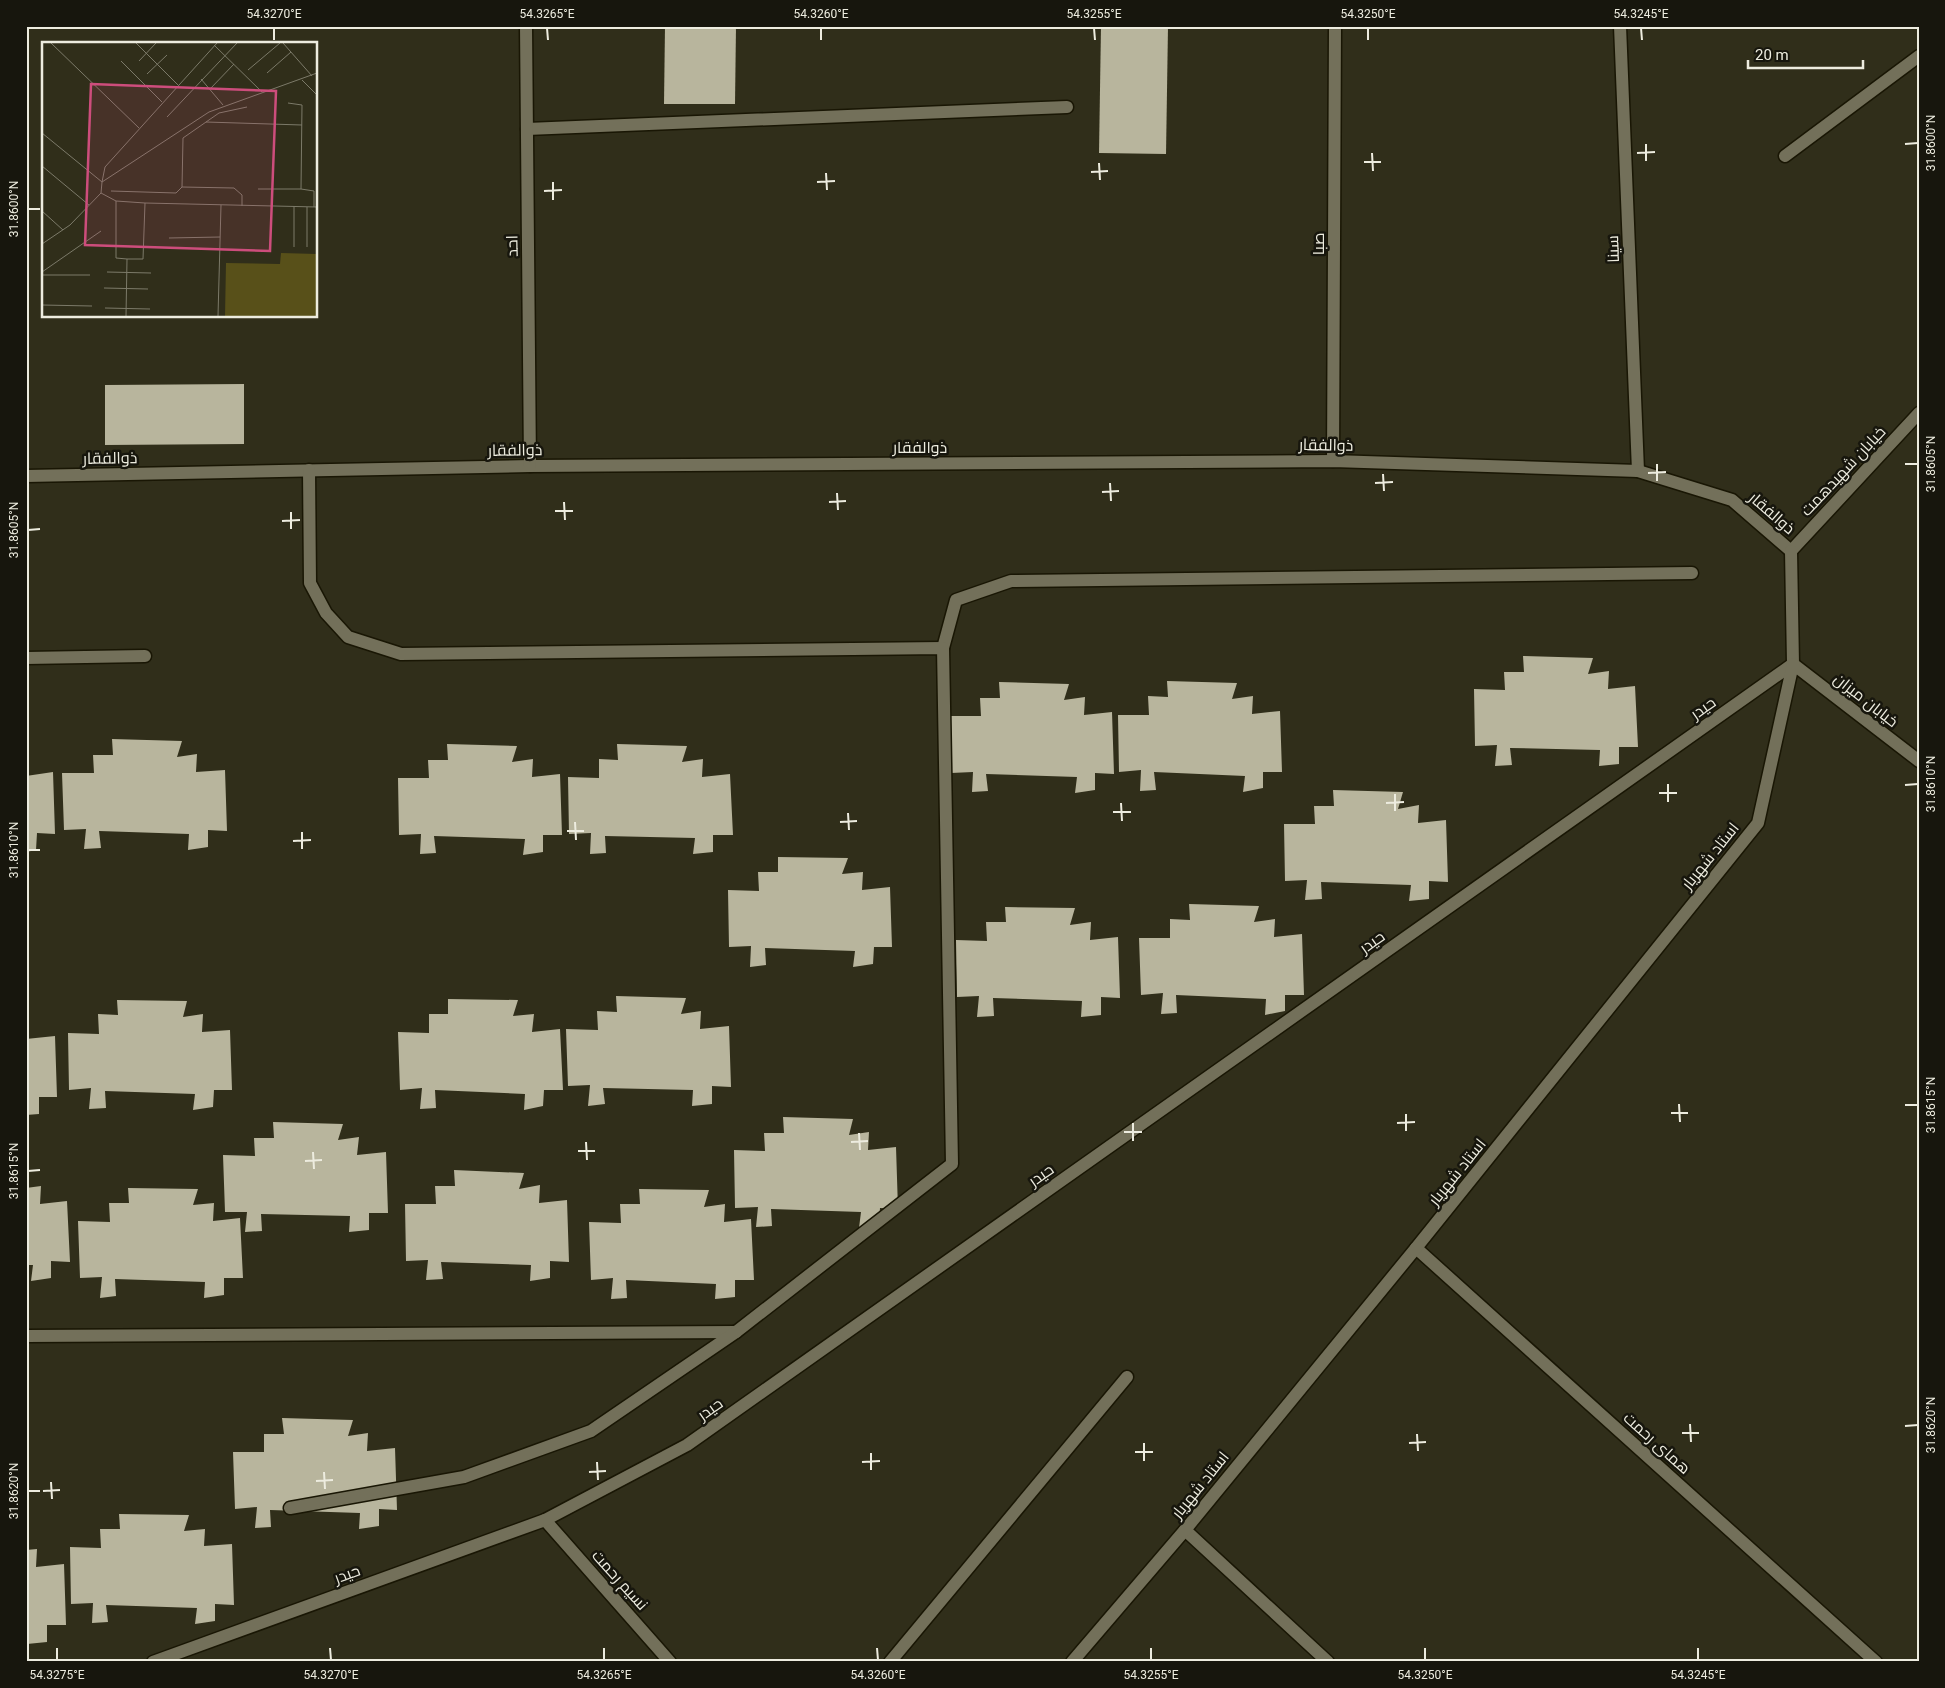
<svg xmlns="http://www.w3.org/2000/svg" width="1945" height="1688" font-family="Roboto,Cairo,sans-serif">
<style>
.building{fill:#b8b59d}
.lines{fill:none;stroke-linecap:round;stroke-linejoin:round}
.street-casing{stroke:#191604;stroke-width:15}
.secondary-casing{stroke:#191604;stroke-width:15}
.street{stroke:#73705a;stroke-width:12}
.secondary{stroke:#73705a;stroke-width:12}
.ticks{fill:none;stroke:#edecdf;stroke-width:2}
.labels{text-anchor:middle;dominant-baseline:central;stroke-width:5;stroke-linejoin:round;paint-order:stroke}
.street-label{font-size:16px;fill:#edecdf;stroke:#17160d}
.inset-road{fill:none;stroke:#7c7a69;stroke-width:1}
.view{fill:#cd4d7c;fill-opacity:0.15;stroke:#cd4d7c;stroke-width:2.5}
.inset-edge{fill:none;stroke:#edecdf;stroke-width:2.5}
.neatline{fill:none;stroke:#edecdf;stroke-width:2}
.ticks-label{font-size:12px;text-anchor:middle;fill:#edecdf}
</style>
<rect width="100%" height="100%" fill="#302e1a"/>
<g class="building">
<path d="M665,26h71l-1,78h-71z"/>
<path d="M1101,26h67l-2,128 -67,-1z"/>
<path d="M244,384v60l-139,1v-60z"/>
<path d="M1523,656l70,2 -5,16 21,-3 -1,18 27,-3 3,61h-19v17l-20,2 1,-16 -90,-2 2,17 -17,1 2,-21 -22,1 -1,-57 31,1 -1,-18h20z"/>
<path d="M1167,681l70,2 -5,16 21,-3 -1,18 28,-3 2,61h-19v16l-20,4 2,-16 -91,-4 2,18 -16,1 1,-21 -22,2 -1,-57h31l-1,-19 20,1z"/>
<path d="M999,682l70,2 -5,16 21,-3 -1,18 28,-3 2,62 -19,-1v17l-20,3 2,-16 -91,-3 2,17 -16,1 1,-20 -22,1 -1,-57h31l-1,-18h20z"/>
<path d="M112,739l70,2 -5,16 20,-3 -1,18 29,-2 2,61 -19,-1v17l-20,3 1,-16 -90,-3 2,17 -17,1 2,-20 -22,1 -2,-57h32l-1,-18h20z"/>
<path d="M447,744l70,2 -5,16 21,-3 -1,18 28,-3 2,61h-19v17l-20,3 2,-16 -91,-3 2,17 -16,1 1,-20 -22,1 -1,-57h31l-1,-18h20z"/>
<path d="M617,744l70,2 -5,16 21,-3 -1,18 28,-3 3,61h-20v17l-20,2 2,-16 -90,-2 1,17 -16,1 1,-21 -22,1 -1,-57 31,1v-19l19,1z"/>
<path d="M53,772l2,62 -18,-1 -1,17 -10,2v-76z"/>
<path d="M1333,790l70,2 -5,17 21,-4 -1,18 28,-3 2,62 -19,-1v18l-20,2 2,-16 -90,-3 1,17 -17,1 2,-20 -22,1 -1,-57h31l-1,-18h20z"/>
<path d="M778,857l70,1 -6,16 21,-2 -1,18 28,-3 2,60h-18l-1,17 -20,3 2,-16 -90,-3 1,17 -16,2 1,-21 -22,1 -1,-57 31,1 -1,-19h20z"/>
<path d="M1189,904l70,2 -5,16 21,-3 -1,18 28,-3 2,61h-19v16l-20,4 1,-16 -90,-4 1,18 -16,1 2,-21 -22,2 -2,-57h31v-19l20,1z"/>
<path d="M1005,907l70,1 -5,17 21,-3 -1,18 28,-3 2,61 -19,-1v18l-20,2 1,-16 -89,-3 1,18 -17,1 2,-21 -22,1 -1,-57 31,1 -1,-19h20z"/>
<path d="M616,996l70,2 -5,16 20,-3 -1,18 29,-3 2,61 -19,-1v18l-20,2 1,-16 -90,-2 2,16 -17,2 2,-21 -22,1 -2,-57 32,1 -1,-19 20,1z"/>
<path d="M448,999l70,1 -5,16 21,-2 -2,18 28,-3 3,61h-19l-1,16 -19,4 1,-16 -90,-4 1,18 -16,1 2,-21 -22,2 -2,-58 31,1v-19h19z"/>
<path d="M117,1000l70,1 -4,16 20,-3 -1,18 28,-2 2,60h-18l-1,17 -20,3 2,-16 -90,-3 1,17 -17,1 2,-21 -22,2 -1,-57 31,1 -1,-20 20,1z"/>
<path d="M55,1036l2,61h-18v17l-13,1v-76z"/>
<path d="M783,1117l70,2 -4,16 20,-3 -1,18 28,-3 2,62 -18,-1 -1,17 -20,3 2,-16 -90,-3 1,17 -16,1 2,-20 -23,1 -1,-58 31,1 -1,-18h20z"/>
<path d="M273,1122l70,2 -5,16 21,-3 -2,18 29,-3 2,61h-19v17l-20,2 1,-16 -89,-2 1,17 -17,1 2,-20h-22l-2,-57 32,1 -1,-18h20z"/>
<path d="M454,1170l70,3 -5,16 21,-4 -1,18 28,-3 2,62 -19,-1v17l-20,3 1,-16 -90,-3 2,17 -17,1 2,-20 -22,1 -1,-57h31l-1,-18h20z"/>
<path d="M41,1186l-1,18 27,-3 3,61 -19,-1v17l-20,3 2,-16h-7v-77z"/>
<path d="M128,1188l70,1 -5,16 21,-2 -1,18 27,-3 3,60h-19v17l-20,3 1,-16 -90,-3 1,17 -16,2 2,-21 -22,1 -2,-57 32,1 -1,-19h20z"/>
<path d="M639,1189l70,1 -5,17 21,-3 -1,18 27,-3 3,61h-19v17l-20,2 1,-15 -90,-4 1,18 -16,1 2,-21 -22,2 -2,-58 32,1 -1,-19h20z"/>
<path d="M282,1418l71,2 -5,16 20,-3 -1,18 28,-3 2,62 -18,-1v17l-20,3 1,-16 -90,-3 1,17 -16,1 2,-21 -22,2 -2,-57h31v-18h20z"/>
<path d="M119,1514l70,1 -5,16 21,-2 -1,17 28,-2 2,61 -19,-1v17l-20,3 2,-16 -91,-3 2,17 -16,1 1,-20 -22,1 -1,-57 31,1 -1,-19h20z"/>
<path d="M37,1549l-1,18 28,-3 2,61h-19v17l-20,2 2,-16h-3v-78z"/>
</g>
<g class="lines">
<defs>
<g id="street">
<path d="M1620,26l18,445"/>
<path d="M527,129l540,-22"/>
<path d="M1785,156l134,-100"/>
<path d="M1333,461l2,-435"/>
<path d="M26,476l504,-10 803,-5 305,10 94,29 59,51"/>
<path d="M1791,551l128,-138"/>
<path d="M943,648l13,-48 55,-19 681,-8"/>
<path d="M26,658l119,-2"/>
<path d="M1416,1248l460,414"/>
<path d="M26,1336l710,-4"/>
<path d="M290,1508l174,-31 127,-46 145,-99 216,-168 -9,-516 -542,6 -53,-17 -22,-24 -16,-30 -1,-113"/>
<path d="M545,1520l125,142"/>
<path d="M1185,1530l143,132"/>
<path d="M153,1662l392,-142 142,-75 1106,-781 -2,-113"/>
<path d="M890,1662l237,-285"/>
<path d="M1072,1662l113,-132 231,-282 342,-425 35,-159 126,97"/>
</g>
<path id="secondary" d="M526,26l4,440"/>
</defs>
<use href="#street" class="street-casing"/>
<use href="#secondary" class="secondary-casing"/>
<use href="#street" class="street"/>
<use href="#secondary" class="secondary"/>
</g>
<path class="ticks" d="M274,28v12M547,28l1,12M821,28v12M1094,28l1,12M1368,28v12M1641,28l1,12M1646,144v17M1905,144l13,-1M1372,153l1,18M1637,153l18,-1M1364,162h17M1099,163l1,17M1091,172l17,-1M826,173l1,17M553,182v18M817,182l18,-1M544,191l18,-1M28,209h12M1657,464v17M1905,464h13M1648,473l18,-1M1383,474l1,17M1110,483l1,18M1375,483l18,-1M1102,492l17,-1M837,493l1,17M564,502l1,18M829,502l17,-1M555,511h18M291,512v17M282,521l18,-1M28,530l12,-1M1668,784v18M1905,785l13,-1M1659,793h18M1395,794v17M1121,803l1,18M1386,803l18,-1M1113,812h18M848,813l1,17M575,822l1,18M840,822l17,-1M567,831h17M302,832v17M293,841l18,-1M28,850h12M1679,1104l1,18M1905,1105h13M1671,1113h17M1406,1114v17M1133,1123v18M1397,1123l18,-1M1124,1132h18M859,1133l1,17M586,1142l1,18M851,1142l17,-1M578,1151h17M313,1152l1,17M305,1161l17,-1M28,1171l12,-1M1690,1424l1,18M1905,1426l13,-1M1682,1433h17M1417,1434l1,17M1144,1443v18M1409,1443l17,-1M1135,1452h18M871,1453v17M597,1462l1,18M862,1462l18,-1M324,1472l1,17M589,1472l17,-1M316,1481l17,-1M51,1482l1,17M28,1491h12M43,1491l17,-1M57,1648v12M330,1648l1,12M604,1648v12M877,1648l1,12M1151,1648v12M1425,1648v12M1698,1648v12"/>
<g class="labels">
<g class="street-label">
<text transform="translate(1318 244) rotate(-90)">صبا</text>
<text transform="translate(512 246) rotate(-91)">احد</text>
<text transform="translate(1613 249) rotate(-92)">سینا</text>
<text transform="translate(1326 445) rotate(1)">ذوالفقار</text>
<text x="920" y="447">ذوالفقار</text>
<text transform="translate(515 450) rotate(-1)">ذوالفقار</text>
<text transform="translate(110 458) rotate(-1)">ذوالفقار</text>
<text transform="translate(1843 471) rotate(-47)">خیابان شهیدهمت</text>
<text transform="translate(1772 513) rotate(41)">ذوالفقار</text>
<text transform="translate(1866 700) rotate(38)">خیابان میزان</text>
<text transform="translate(1703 708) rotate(-35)">حیدر</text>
<text transform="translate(1710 856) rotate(-51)">استاد شهریار</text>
<text transform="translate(1372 942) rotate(-35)">حیدر</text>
<text transform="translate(1457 1172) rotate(-51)">استاد شهریار</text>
<text transform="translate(1041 1175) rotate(-35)">حیدر</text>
<text transform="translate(710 1409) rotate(-35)">حیدر</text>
<text transform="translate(1657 1443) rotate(42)">همای رحمت</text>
<text transform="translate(1200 1485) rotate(-51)">استاد شهریار</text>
<text transform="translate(347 1574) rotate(-20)">حیدر</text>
<text transform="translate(620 1580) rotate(48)">نسیم رحمت</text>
</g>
</g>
<g transform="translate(42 42)">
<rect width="275" height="275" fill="#302e1a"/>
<path d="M239,211l36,1v62h-92l1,-53 54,1z" fill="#585019"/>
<path class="inset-road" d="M9,1l88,85M94,1l42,42M241,1l29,33M172,3l48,47M79,19l41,41M97,19l17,-18M206,28l32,-27M225,31l24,-21M105,32l20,-19M159,37l22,26M260,38l15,15M168,47l24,-25M246,61l14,2 -1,84 13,2v16M125,75l70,-74M164,80l96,3M0,91l60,49 3,-15 112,-124M0,124l47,39M216,147h43M69,149l65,2 6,-6M59,151l1,-11 107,-70 108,-39M59,151l15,8 29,2 172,4M74,159v57l11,1h16l2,-56M200,164v-11l-8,-7 -52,-1 1,-49 36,-25 28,-6M0,169l21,19M127,196l51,-1M0,202l28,-19 31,-32M252,205v-41M265,205v-40M0,230l59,-41M65,230l44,1M0,233h48M62,246l44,1M0,263l50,1M63,266l45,1M84,274l1,-57M176,274l3,-111"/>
<path class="view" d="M49,42l185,7 -6,160 -185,-6z"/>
<rect width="275" height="275" class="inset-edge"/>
</g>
<rect width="1945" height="1688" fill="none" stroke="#17160d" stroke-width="55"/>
<path d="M1748 60v8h115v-8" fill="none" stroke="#edecdf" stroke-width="2.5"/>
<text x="1755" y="60" font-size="15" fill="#edecdf" stroke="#17160d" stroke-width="4" paint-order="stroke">20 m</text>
<rect x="28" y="28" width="1890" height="1632" class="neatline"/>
<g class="ticks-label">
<text x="274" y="18">54.3270°E</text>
<text x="547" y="18">54.3265°E</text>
<text x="821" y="18">54.3260°E</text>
<text x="1094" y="18">54.3255°E</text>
<text x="1368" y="18">54.3250°E</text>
<text x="1641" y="18">54.3245°E</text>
<text transform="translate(1931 143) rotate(-90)" y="4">31.8600°N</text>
<text transform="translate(14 209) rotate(-90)" y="4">31.8600°N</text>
<text transform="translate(1931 464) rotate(-90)" y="4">31.8605°N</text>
<text transform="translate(14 530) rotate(-90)" y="4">31.8605°N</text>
<text transform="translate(1931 784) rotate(-90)" y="4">31.8610°N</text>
<text transform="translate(14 850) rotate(-90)" y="4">31.8610°N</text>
<text transform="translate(1931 1105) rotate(-90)" y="4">31.8615°N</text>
<text transform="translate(14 1171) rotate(-90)" y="4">31.8615°N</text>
<text transform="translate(1931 1425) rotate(-90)" y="4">31.8620°N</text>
<text transform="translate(14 1491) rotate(-90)" y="4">31.8620°N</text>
<text x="57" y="1679">54.3275°E</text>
<text x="331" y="1679">54.3270°E</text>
<text x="604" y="1679">54.3265°E</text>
<text x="878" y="1679">54.3260°E</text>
<text x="1151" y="1679">54.3255°E</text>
<text x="1425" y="1679">54.3250°E</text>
<text x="1698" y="1679">54.3245°E</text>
</g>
</svg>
